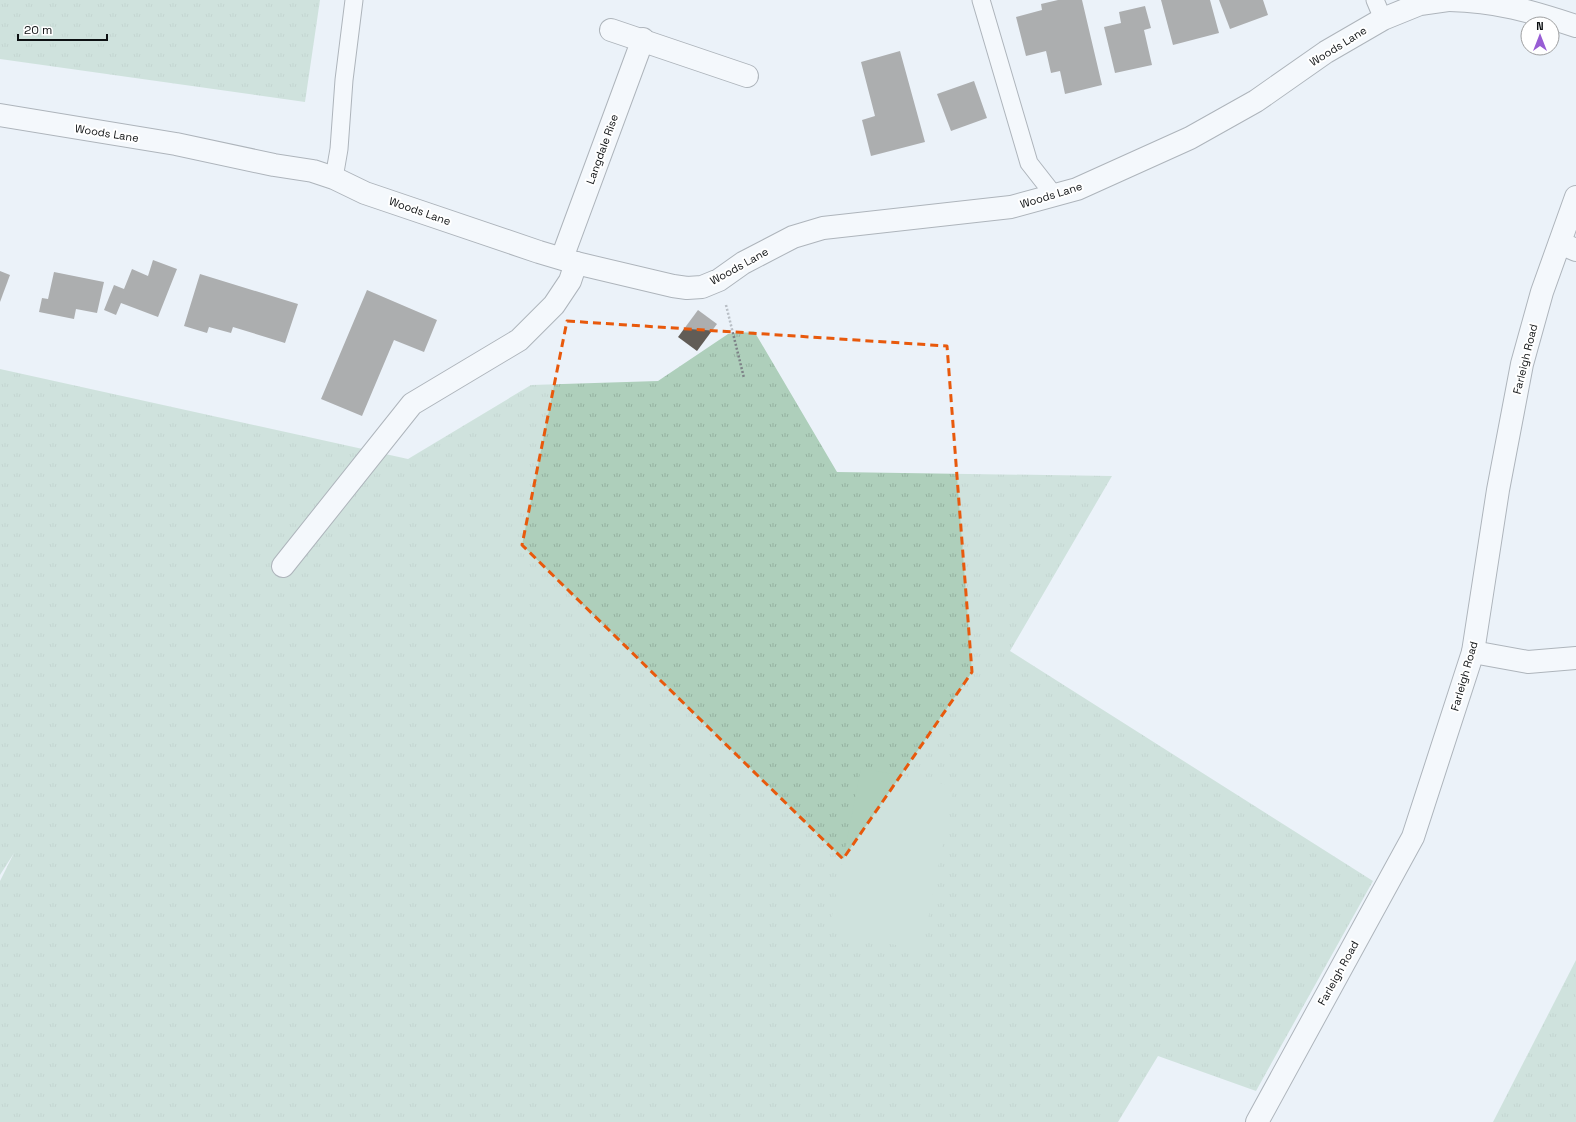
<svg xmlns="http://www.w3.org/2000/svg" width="1576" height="1122" font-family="'Space Grotesk',sans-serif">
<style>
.grass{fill:url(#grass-tufts)}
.pitch{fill:#aecfbb}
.building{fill:#615c56}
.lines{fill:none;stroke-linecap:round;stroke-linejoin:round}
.lane-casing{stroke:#646a70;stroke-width:19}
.street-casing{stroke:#646a70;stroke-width:24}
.secondary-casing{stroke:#646a70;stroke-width:24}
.path{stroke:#7d8287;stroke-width:2.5;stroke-dasharray:2 2;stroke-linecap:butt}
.lane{stroke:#fff;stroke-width:17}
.street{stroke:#fff;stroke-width:22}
.secondary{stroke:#fff;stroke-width:22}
.marked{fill:none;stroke:#e8590c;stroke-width:3;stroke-dasharray:8 5;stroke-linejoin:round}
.labels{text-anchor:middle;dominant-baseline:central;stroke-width:4;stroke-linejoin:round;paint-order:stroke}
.street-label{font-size:11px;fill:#0d1012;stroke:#fff}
</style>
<defs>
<pattern id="grass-tufts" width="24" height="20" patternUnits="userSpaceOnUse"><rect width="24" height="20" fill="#aecfbb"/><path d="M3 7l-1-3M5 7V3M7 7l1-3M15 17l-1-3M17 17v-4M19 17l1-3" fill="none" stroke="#94b1a0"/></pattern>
</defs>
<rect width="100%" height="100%" fill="#ebf2f9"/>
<g class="grass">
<path d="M0,0h320l-15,102 -305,-43z"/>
<path d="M754,331l83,141 275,4 -102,175 363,230 -117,210 -98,-35 -40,66h-1118v-241l14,-28 -14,22v-506l408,90 123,-74 127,-4 70,-47z"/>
<path d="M1576,960v162h-83z"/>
</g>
<path class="pitch" d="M861,768l93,18 -32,164 -93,-18z"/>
<g class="building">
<path d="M1058,0h24l20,85 -37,9 -5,-23 -9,2 -5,-22 -20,5 -10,-39 26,-7 -1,-6z"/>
<path d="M1161,0h49l9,33 -46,12z"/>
<path d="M1219,0h44l5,15 -38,14z"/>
<path d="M1145,6l6,22 -7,2 8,35 -37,8 -11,-46 17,-4 -2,-11z"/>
<path d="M900,51l25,91 -54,14 -9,-36 13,-4 -14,-54z"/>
<path d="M974,81l13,37 -36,13 -14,-37z"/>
<path d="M153,260l24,9 -19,48 -37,-14 -5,12 -12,-5 10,-25 10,4 8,-20 16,7z"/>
<path d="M0,271l10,4 -10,27z"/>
<path d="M54,272l50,10 -7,31 -21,-4 -2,10 -35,-7 3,-14 6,1z"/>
<path d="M200,274l98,30 -13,39 -52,-16 -2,6 -22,-6 -2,6 -23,-7z"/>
<path d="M367,290l70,30 -13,32 -30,-12 -32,76 -41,-17z"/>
<path d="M698,310l19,14 -20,27 -19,-14z"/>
</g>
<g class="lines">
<defs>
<g id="lane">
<path d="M981,0l48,163 25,32"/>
<path d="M1375,0l8,19"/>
<path d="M334,178l5,-29 5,-69 10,-80"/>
</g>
<g id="street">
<path d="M1449,0c48,1 81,11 127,26"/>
<path d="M611,30l136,46"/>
<path d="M0,115l176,29 98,21 39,6 21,7 31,15 174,59 37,11 97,23 14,2 15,-1 17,-7 24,-17 50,-26 30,-9 188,-21 66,-18 113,-51 66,-37 70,-49 57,-33 37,-15 28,-4"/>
<path d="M1560,243l16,7"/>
<path d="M562,258l81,-219"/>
<path d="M283,566l129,-162 107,-64 35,-35 16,-24 6,-18"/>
<path d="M1473,652l55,10 48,-4"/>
</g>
<path id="secondary" d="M1257,1122l156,-285 60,-185 25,-162 24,-126 20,-72 34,-95"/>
</defs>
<use href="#lane" class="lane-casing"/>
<use href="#street" class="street-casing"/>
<use href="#secondary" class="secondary-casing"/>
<path class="path" d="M726,305l18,73"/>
<use href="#lane" class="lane"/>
<use href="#street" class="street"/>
<use href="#secondary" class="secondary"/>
</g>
<path d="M0 0H1576V1122H0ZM567,321l380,25 25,326 -129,187 -321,-314z" fill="#ebf2f9" fill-opacity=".55" fill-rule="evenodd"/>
<path class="marked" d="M567,321l380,25 25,326 -129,187 -321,-314z"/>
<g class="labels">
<g class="street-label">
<text transform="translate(1338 46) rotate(-32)">Woods Lane</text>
<text transform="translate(107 133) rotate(9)">Woods Lane</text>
<text transform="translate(602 149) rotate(-70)">Langdale Rise</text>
<text transform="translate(1051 195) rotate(-17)">Woods Lane</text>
<text transform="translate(420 211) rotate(19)">Woods Lane</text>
<text transform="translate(739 266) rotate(-29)">Woods Lane</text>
<text transform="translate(1525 359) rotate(-76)">Farleigh Road</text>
<text transform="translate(1464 676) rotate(-74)">Farleigh Road</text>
<text transform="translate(1338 973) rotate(-61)">Farleigh Road</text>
</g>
</g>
<g transform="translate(1540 36)"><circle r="19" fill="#ffffff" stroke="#9e9fa0"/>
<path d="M0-3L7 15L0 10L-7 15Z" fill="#985dd4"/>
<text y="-6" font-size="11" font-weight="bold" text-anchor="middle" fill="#0d1012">N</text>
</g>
<path d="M18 34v6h89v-6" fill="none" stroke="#0d1012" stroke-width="2"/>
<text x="24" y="34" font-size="12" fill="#0d1012" stroke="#ffffff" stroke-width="3" paint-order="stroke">20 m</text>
</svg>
